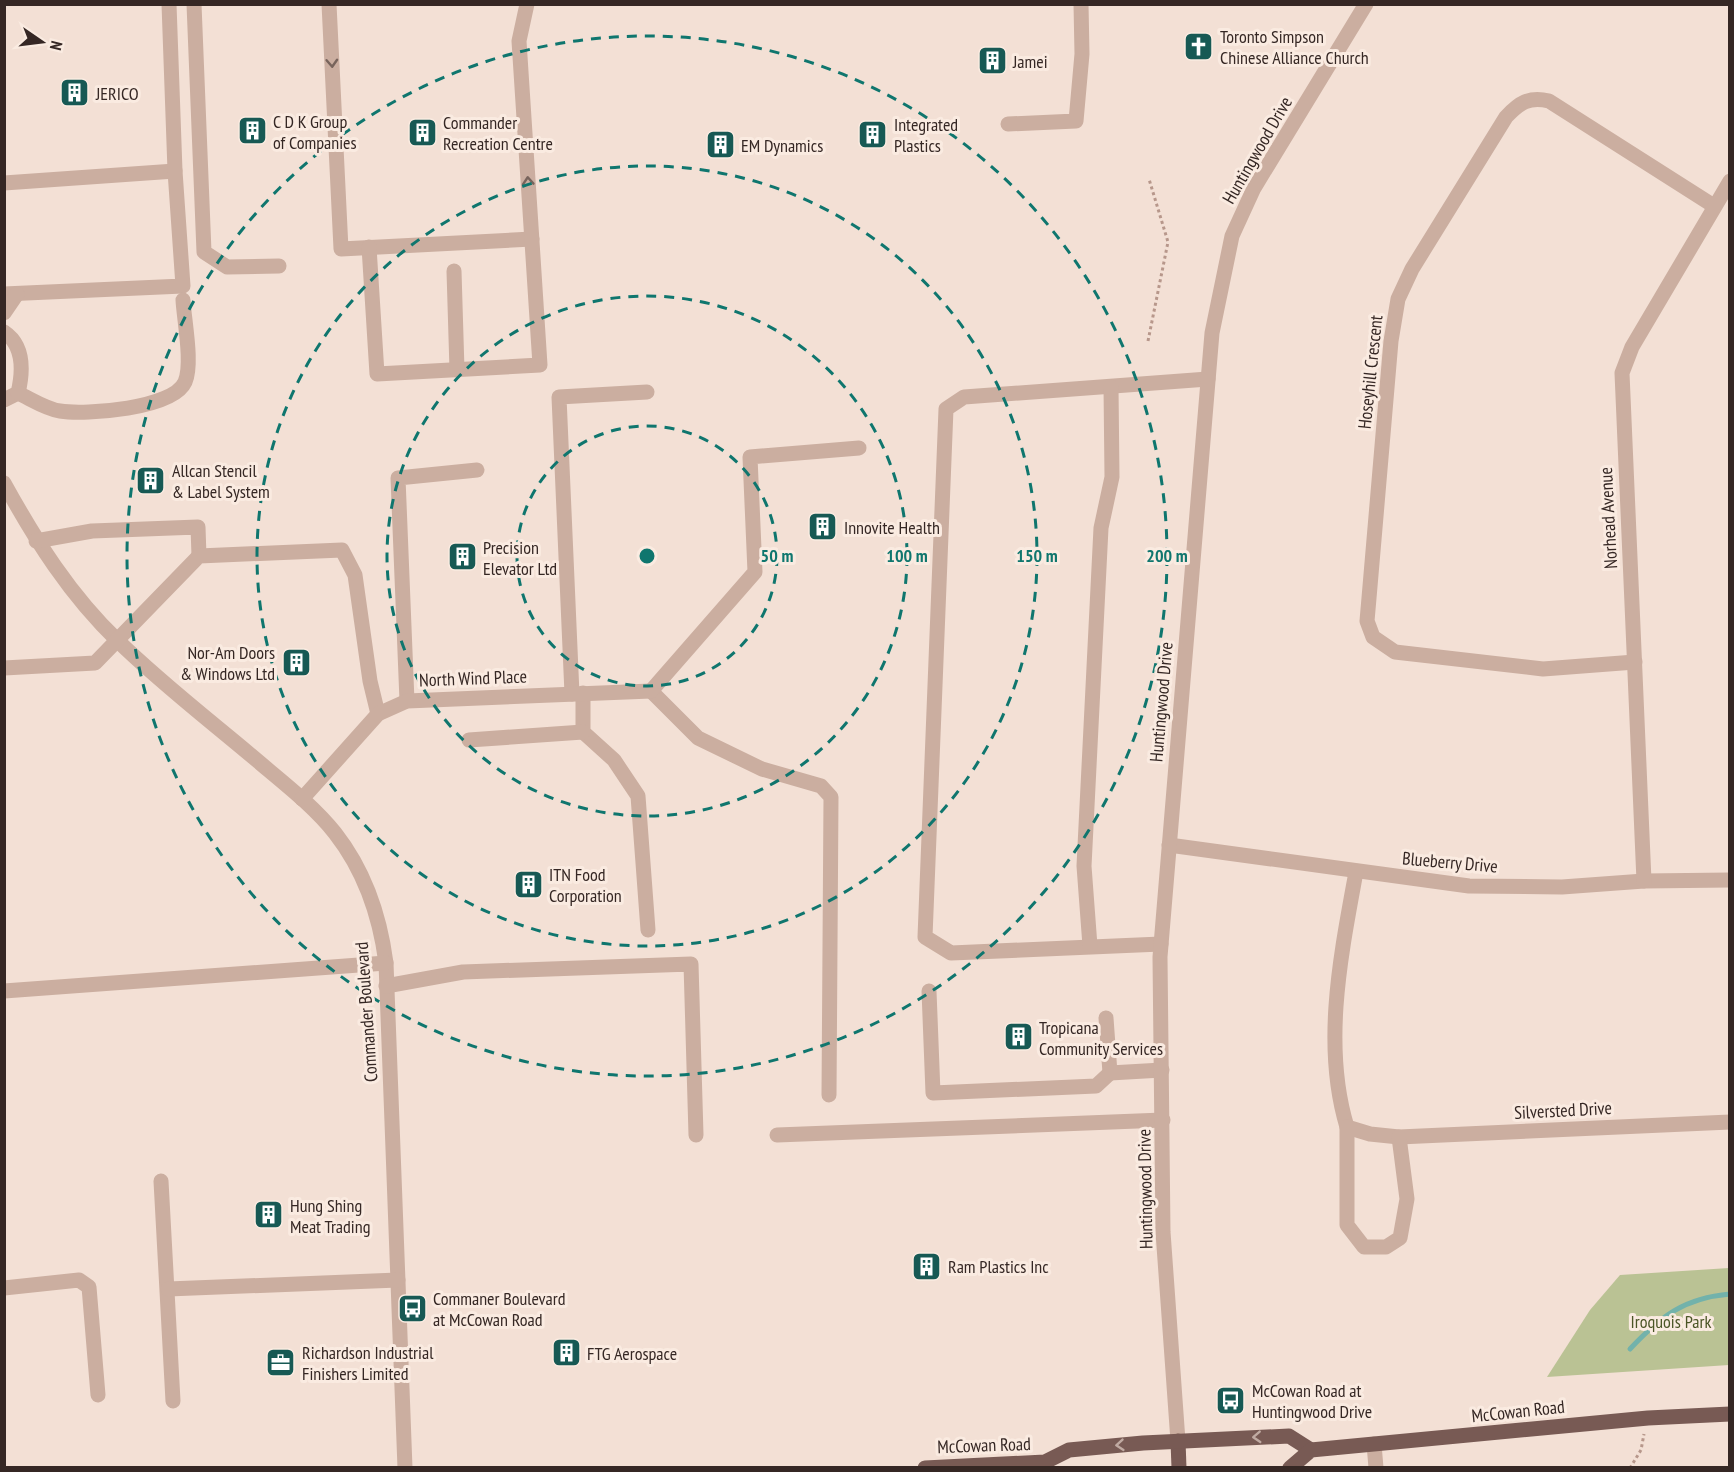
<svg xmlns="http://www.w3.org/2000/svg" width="1734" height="1472" font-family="'PT Sans Narrow',sans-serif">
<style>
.green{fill:#bac294}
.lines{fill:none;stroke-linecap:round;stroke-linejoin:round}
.stream{stroke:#72b2ab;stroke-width:5}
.path{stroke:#b7978b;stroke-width:3;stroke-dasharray:3 3;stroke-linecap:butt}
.minor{stroke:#cbaea0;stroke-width:15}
.major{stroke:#785a54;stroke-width:15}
.oneway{stroke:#78645c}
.oneway2{stroke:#c0aaa2}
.ring{fill:none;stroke:#0f766e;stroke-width:3;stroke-dasharray:10 8}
.labels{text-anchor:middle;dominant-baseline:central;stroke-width:6;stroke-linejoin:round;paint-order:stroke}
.poi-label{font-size:18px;fill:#352724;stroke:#faebe1;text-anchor:start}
.street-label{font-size:18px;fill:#352724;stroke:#faebe1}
.park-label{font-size:18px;fill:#4b5526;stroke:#faebe1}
.centre{fill:#0f766e;stroke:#faebe1;stroke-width:3}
.ring-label{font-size:18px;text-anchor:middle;font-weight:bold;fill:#0f766e;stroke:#faebe1;stroke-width:6;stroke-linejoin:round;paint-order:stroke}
</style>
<rect width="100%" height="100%" fill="#f3e0d5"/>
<path class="green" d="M1729,1268v97l-182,12 43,-67 30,-35z"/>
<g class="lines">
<path class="stream" d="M1630,1349c31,-33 54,-51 100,-55"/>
<g class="path">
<path d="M1148,341l20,-99 -19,-63"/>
<path d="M1630,1468l11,-18 3,-16"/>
</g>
<g class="minor">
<path d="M194,4l10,248 23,15 52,-1"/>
<path d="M329,4l12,245 191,-10"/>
<path d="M1008,124l68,-3 6,-67 -1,-50"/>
<path d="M4,183l171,-12"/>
<path d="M369,247l8,127 163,-9 -21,-324 8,-37"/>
<path d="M454,271l3,99"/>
<path d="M4,294l179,-8 -8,-115 -6,-167"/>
<path d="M4,313l13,-19"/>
<path d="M4,332c21,14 19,40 14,61l-14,7"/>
<path d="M18,393c13,6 28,16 42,18 26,4 113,-2 125,-29 8,-18 -1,-62 -2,-82"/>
<path d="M4,483c32,58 66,112 114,158 46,45 99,85 148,127 24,20 50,41 69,65 29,37 45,84 51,130l19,505"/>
<path d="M36,541l56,-10 106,-4 1,29"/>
<path d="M1635,662l-92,7 -148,-17 -22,-15 -6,-16 2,-23 22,-257 7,-42 14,-30 94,-152c13,-14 23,-21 43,-16l165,105"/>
<path d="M4,668l91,-5 104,-107 143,-6 13,25 15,106 8,33"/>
<path d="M651,691l47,47 64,31 59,17 10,11 -2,298"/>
<path d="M651,691l104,-119 -5,-115 109,-9"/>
<path d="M583,693v39l31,28 24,36 10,134"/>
<path d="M572,694l-13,-297 88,-5"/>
<path d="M407,701l-9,-223 79,-8"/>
<path d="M469,740l114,-8"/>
<path d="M302,799l76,-85 29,-13 244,-10"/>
<path d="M1169,845l300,41 93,1 82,-6 86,-1"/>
<path d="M1356,872c-15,82 -34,173 -9,255l23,7 29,3 331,-15"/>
<path d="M1644,881l-22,-508 10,-26 98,-166"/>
<path d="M1161,944l-210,9 -26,-16 21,-528 18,-12 244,-18"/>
<path d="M1090,946l-6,-80 17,-338 11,-51 -1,-90"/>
<path d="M386,986l77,-14 228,-8 5,171"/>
<path d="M4,991l382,-28"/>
<path d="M929,991l4,102 163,-7 14,-13"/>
<path d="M1106,1018l4,55 52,-3"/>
<path d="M1347,1127v98l17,22h22l14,-9 7,-39 -8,-62"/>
<path d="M777,1135l386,-15"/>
<path d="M161,1181l12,220"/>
<path d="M4,1288l75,-8 10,7 9,108"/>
<path d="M168,1289l230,-9"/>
<path d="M1178,1441l-15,-209 -3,-275 52,-624 20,-97 22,-48 112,-184"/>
<path d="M1374,1444l2,24"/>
</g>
<g class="major">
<path d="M1178,1441l1,27"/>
<path d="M925,1468l120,-6 24,-12 74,-7 146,-7 22,14"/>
<path d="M1290,1468l21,-18 337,-32 82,-4"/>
</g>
</g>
<defs><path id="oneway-chevron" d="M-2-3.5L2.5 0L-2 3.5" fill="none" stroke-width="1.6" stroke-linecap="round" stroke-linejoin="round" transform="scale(1.5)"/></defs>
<g class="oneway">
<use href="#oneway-chevron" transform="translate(332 63) rotate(87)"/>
<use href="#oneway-chevron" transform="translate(528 181) rotate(-94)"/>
</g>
<g class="oneway2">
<use href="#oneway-chevron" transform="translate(1257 1437) rotate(177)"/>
<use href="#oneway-chevron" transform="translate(1120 1445) rotate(175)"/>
</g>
<g class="ring">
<circle cx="647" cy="556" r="130"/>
<circle cx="647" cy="556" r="260"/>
<circle cx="647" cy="556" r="390"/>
<circle cx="647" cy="556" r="520"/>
</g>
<defs>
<symbol id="church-square" viewBox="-11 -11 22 22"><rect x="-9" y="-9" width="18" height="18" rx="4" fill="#175954" stroke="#faebe1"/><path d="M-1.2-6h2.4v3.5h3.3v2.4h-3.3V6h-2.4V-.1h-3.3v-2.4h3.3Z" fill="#fff"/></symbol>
<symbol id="building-square" viewBox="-11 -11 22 22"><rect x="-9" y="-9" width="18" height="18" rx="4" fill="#175954" stroke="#faebe1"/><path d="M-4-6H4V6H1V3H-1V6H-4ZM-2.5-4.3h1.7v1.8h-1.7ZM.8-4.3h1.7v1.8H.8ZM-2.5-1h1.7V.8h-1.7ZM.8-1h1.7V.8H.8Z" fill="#fff"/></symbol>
<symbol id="bus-square" viewBox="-11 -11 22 22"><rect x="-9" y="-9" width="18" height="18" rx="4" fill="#175954" stroke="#faebe1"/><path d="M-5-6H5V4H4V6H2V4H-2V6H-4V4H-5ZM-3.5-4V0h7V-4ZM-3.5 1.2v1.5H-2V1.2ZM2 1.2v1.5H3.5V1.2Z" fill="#fff"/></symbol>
<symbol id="office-square" viewBox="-11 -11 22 22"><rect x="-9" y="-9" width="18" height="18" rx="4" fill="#175954" stroke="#faebe1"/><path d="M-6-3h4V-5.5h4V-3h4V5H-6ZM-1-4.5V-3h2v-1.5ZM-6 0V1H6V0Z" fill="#fff"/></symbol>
</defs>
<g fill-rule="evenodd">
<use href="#church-square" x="1182" y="30" width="33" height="33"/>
<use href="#building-square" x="976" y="44" width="33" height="33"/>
<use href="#building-square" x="58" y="76" width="33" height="33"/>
<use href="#building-square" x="236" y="114" width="33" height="33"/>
<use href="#building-square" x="406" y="116" width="33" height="33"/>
<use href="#building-square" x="856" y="118" width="33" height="33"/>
<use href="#building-square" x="704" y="128" width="33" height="33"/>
<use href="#building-square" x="134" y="464" width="33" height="33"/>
<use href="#building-square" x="806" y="510" width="33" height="33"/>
<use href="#building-square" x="446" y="540" width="33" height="33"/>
<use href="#building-square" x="280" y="646" width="33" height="33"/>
<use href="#building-square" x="512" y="868" width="33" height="33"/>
<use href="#building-square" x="1002" y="1020" width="33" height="33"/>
<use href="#building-square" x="252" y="1198" width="33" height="33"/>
<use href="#building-square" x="910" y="1250" width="33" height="33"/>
<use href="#bus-square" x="396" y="1292" width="33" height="33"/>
<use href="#building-square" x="550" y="1336" width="33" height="33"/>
<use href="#office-square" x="264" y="1346" width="33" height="33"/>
<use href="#bus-square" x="1214" y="1384" width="33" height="33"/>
</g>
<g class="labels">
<g class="poi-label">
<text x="1220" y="36">Toronto Simpson<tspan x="1220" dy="21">Chinese Alliance Church</tspan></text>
<text x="1013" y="61">Jamei</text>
<text x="96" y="93">JERICO</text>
<text x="273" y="121">C D K Group<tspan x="273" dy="21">of Companies</tspan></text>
<text x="443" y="122">Commander<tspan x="443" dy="21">Recreation Centre</tspan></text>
<text x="894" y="124">Integrated<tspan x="894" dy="21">Plastics</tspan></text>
<text x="741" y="145">EM Dynamics</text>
<text x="172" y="470">Allcan Stencil<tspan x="172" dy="21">&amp; Label System</tspan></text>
<text x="844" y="527">Innovite Health</text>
<text x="483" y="547">Precision<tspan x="483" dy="21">Elevator Ltd</tspan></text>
<text x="275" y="652" text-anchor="end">Nor-Am Doors<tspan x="275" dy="21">&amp; Windows Ltd</tspan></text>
<text x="549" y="874">ITN Food<tspan x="549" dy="21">Corporation</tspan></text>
<text x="1039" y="1027">Tropicana<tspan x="1039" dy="21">Community Services</tspan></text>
<text x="290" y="1205">Hung Shing<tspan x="290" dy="21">Meat Trading</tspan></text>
<text x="948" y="1266">Ram Plastics Inc</text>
<text x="433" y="1298">Commaner Boulevard<tspan x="433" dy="21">at McCowan Road</tspan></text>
<text x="302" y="1352">Richardson Industrial<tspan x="302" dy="21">Finishers Limited</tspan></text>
<text x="587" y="1353">FTG Aerospace</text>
<text x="1252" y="1390">McCowan Road at<tspan x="1252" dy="21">Huntingwood Drive</tspan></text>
</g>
<g class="street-label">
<text transform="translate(1257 150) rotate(-60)">Huntingwood Drive</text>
<text transform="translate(1370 372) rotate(-84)">Hoseyhill Crescent</text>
<text transform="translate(1608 518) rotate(-93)">Norhead Avenue</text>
<text transform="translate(473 678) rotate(-2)">North Wind Place</text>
<text transform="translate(1161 702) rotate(-85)">Huntingwood Drive</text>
<text transform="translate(1450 862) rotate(5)">Blueberry Drive</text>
<text transform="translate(366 1012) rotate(-94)">Commander Boulevard</text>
<text transform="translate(1563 1110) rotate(-3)">Silversted Drive</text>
<text transform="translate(1145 1189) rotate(-91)">Huntingwood Drive</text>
<text transform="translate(1518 1411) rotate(-6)">McCowan Road</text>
<text transform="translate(984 1445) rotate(-2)">McCowan Road</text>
</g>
<g class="park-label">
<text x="1671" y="1321">Iroquois Park</text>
</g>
</g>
<circle cx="647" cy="556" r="9" class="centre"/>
<g class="ring-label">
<text x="777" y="562">50 m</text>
<text x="907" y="562">100 m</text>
<text x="1037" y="562">150 m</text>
<text x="1167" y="562">200 m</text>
</g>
<rect width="1734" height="1472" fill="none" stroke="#352724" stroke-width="12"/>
<g transform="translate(42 42) rotate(104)" stroke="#faebe1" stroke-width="4.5" paint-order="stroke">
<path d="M0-4.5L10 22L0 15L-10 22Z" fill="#352724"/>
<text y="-9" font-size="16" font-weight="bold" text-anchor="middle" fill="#352724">N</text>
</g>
</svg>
